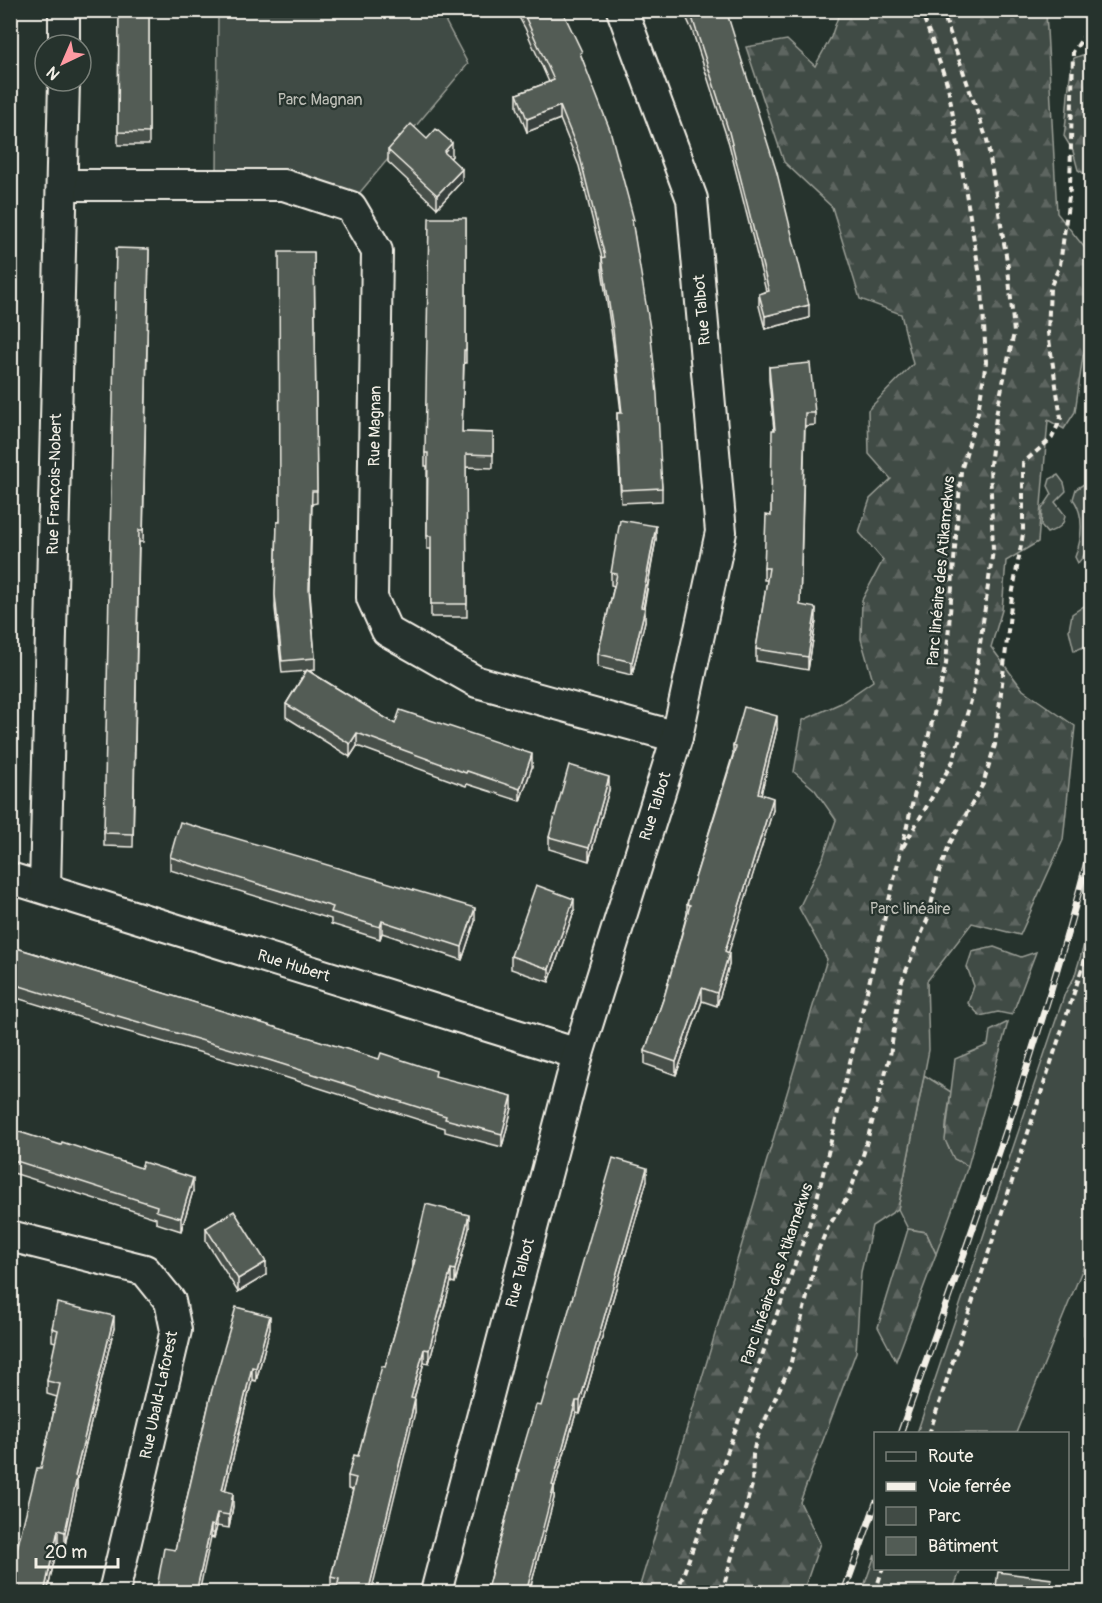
<svg xmlns="http://www.w3.org/2000/svg" width="1102" height="1603" font-family="Pangolin,sans-serif">
<style>
.green{fill:#414b45;stroke:#9a9e96;stroke-width:1.5}
.forest{fill:url(#forest-firs);stroke:#9a9e96;stroke-width:1.5}
.lines{fill:none;stroke-linecap:round;stroke-linejoin:round}
.minor-casing{stroke:#f4f1e8;stroke-width:34}
.path{stroke:#f4f1e8;stroke-width:4;stroke-dasharray:6 4.5;stroke-linecap:butt}
.minor{stroke:#26332d;stroke-width:30}
.rail-casing{stroke:#f4f1e8;stroke-width:7}
.rail{stroke:#26332d;stroke-width:4.5;stroke-dasharray:14;stroke-linecap:butt}
.wall{fill:#474f49;stroke:#f4f1e8;stroke-width:1.5}
.shaded-wall{fill:#39403c;stroke:#f4f1e8;stroke-width:1.5}
.building{fill:#525c55;stroke:#f4f1e8;stroke-width:1.5}
.labels{text-anchor:middle;dominant-baseline:central;stroke-width:4.5;stroke-linejoin:round;paint-order:stroke}
.park-label{font-size:16px;fill:#bebfb7;stroke:#26332d}
.street-label{font-size:16px;fill:#f4f1e8;stroke:#26332d}
</style>
<defs>
<pattern id="forest-firs" width="22" height="20" patternUnits="userSpaceOnUse" patternTransform="scale(1.5)"><rect width="22" height="20" fill="#414b45"/><path d="M5 1l3.5 6h-7zM16 11l3.5 6h-7z" fill="#5d6560"/></pattern>
</defs>
<rect width="100%" height="100%" fill="#26332d"/>
<filter id="ink" filterUnits="userSpaceOnUse"><feTurbulence type="fractalNoise" baseFrequency=".0167" numOctaves="2"/><feDisplacementMap in="SourceGraphic" scale="12" xChannelSelector="R" yChannelSelector="G"/><feConvolveMatrix kernelMatrix="1 2 1 2 8 2 1 2 1" color-interpolation-filters="sRGB"/></filter>
<g filter="url(#ink)">
<g class="green">
<path d="M218,11h222l28,53 -117,139 -134,-22z"/>
<path d="M1058,475l6,8 2,8 -11,11 10,13c-1,12 -8,14 -18,18l-6,-7 1,-17 10,-15 -4,-8 2,-7z"/>
<path d="M1084,484l7,6c1,24 5,55 -13,73l-3,-6c7,-18 10,-42 -2,-58l3,-10z"/>
<path d="M1084,606l6,1 1,29 -5,10 -12,5 -5,-21 3,-16z"/>
<path d="M1091,922v326l-75,185h-99l148,-440 9,-15z"/>
<path d="M924,1075l27,17c-4,31 -16,58 17,74l-32,88 -10,-22 -18,-3 -10,-20z"/>
<path d="M875,1555l1,13 85,1 -9,23h-90z"/>
</g>
<g class="forest">
<path d="M840,11h206l11,202 35,44 -1,84 -8,15 -8,56 -11,17 -16,-9 -10,122 -32,19 -4,49 -11,37 32,43 52,36 -12,114 -43,95 -48,-12 -45,58 2,69 -31,159 -26,17 -11,46 -5,80 -56,150 20,41 -17,49h-165l189,-633 -28,-51 24,-50 13,-38 -21,-30 -21,-18 9,-52 38,-17 32,-22 -12,-42 1,-39 21,-40 -24,-28 11,-33 21,-20 -22,-25 -1,-44 45,-46 -12,-50 -41,-15 -28,-92 -48,-45 -38,-115 41,-7 28,26 16,-29z"/>
<path d="M1082,55l10,6 -1,109 -6,4 -7,-4 -5,-19 -9,-15c4,-22 3,-59 10,-78z"/>
<path d="M994,947l27,10 15,-5 -24,63 -14,-3 -18,4 -12,-13 6,-17 -7,-19 5,-15z"/>
<path d="M1008,1022l-40,144 -14,-7 -9,-19 10,-81 33,-14 2,-14z"/>
<path d="M908,1229l18,3 10,22 -40,107 -18,-34z"/>
</g>
<g class="lines">
<defs>
<g id="minor">
<path d="M64,45v-35"/>
<path d="M63,185h221l67,22 26,44 -5,347 15,33 90,51 200,55"/>
<path id="s1" d="M10,878l568,176"/>
<path id="s2" d="M45,888l19,-807"/>
<path d="M10,1236l135,34 25,31 6,29 -62,262"/>
<path id="s3" d="M436,1592l142,-538 99,-317 44,-205 -29,-333 -70,-189"/>
</g>
</defs>
<use href="#minor" class="minor-casing"/>
<g class="path">
<path d="M903,847l50,-86 20,-67 20,-144 -3,-85 7,-55 17,-77 -6,-66 -21,-127 -45,-130"/>
<path d="M929,1434l163,-496"/>
<path d="M677,1592l137,-381 132,-547 15,-193 17,-59 8,-50 -4,-74 -34,-202 -27,-76"/>
<path d="M722,1592l30,-107 1,-31 3,-14 34,-74 29,-118 9,-21 21,-32 15,-43 26,-96 11,-73 27,-65 10,-43 11,-30 34,-61 12,-39 17,-149 11,-62v-71l29,-25 9,-20 -13,-85 2,-45 10,-23 10,-76 3,-137 19,-27"/>
<path d="M875,1592l8,-24"/>
</g>
<use href="#minor" class="minor"/>
<defs>
<g id="rail">
<path d="M900,1434c70,-196 141,-391 192,-592"/>
<path d="M844,1592l32,-89"/>
</g>
</defs>
<use href="#rail" class="rail-casing"/>
<use href="#rail" class="rail"/>
</g>
<g class="wall">
<path d="M119,10h30v135h-31z"/>
<path d="M515,10h47l20,48 52,175 28,255v13l-41,2 -4,-77v-13h4l-8,-70 -11,-73v-12l-23,-92 -19,-47 -33,13 -10,-25v-13l32,-12 -24,-54z"/>
<path d="M683,10h43l83,308 -44,11 -6,-23v-12l7,-3 -37,-147 -37,-114z"/>
<path d="M427,139l25,17 -2,2 12,23 -25,27 -49,-46v-12z"/>
<path d="M466,218v145h-2l-2,69 31,1v35l-27,-1 1,150h-36v-68h-4v-83h-2v-13z"/>
<path d="M149,249l-6,293h-4l-6,305 -29,-1v-13z"/>
<path d="M314,252l3,251 -5,1 -2,88 5,66v12l-6,1 86,53 137,43 -12,34 -53,-17 -1,2 -109,-40 -7,11 -64,-40v-13l20,-33 -24,2 -7,-65 2,-86h3z"/>
<path d="M769,367l46,46v12l-10,1 -5,179 16,16 -8,49 -52,-9v-12l11,-69h-3v-12l7,-52 3,-86 -5,-50z"/>
<path d="M656,539l-12,69 1,13 -13,54 -34,-8v-13l16,-68 -3,-1v-12z"/>
<path d="M777,729l-16,65 12,16 -45,142 1,13 -12,41 -15,-5 -26,74 -31,-11v-13l20,-57 22,-80v-10l46,-150v-8z"/>
<path d="M609,790l-20,71 -40,-12v-12z"/>
<path d="M170,857l305,64 -13,39 -80,-27 -2,6 -49,-15v-5l-161,-49z"/>
<path d="M574,911l-25,71 -38,-13v-13z"/>
<path d="M10,946l426,131 76,31 -10,39 -57,-15v-4l-176,-56 -158,-45 -101,-31z"/>
<path d="M10,1129l183,62 -12,40 -25,-8v-5l-146,-46z"/>
<path d="M647,1180l-67,234 -4,-1 -22,75v10l-25,95h-43l31,-116v-8l24,-63z"/>
<path d="M206,1228l60,47 -28,17 -32,-51z"/>
<path d="M469,1228l-14,55 -4,-1 -22,81 -5,-1 -10,37 1,13 -79,179 -5,-1v-13l22,-87 -5,-1v-13l10,-20 27,-89 28,-99v-9z"/>
<path d="M1092,1296v43l-8,-3v-18z"/>
<path d="M52,1328h62l-37,152v10l-12,55 -7,-2 -11,50h-37l31,-125 16,-71 -10,-3v-13l9,-39 -4,-1z"/>
<path d="M270,1328l-14,53 -4,-1 -27,111 8,15 -4,22 -12,-2 -3,12 -3,-1 -36,13 37,-160z"/>
</g>
<g class="shaded-wall">
<path d="M560,106v13l-33,13v-13z"/>
<path d="M452,143v13l-8,9v-13z"/>
<path d="M462,169v12l-25,27v-13z"/>
<path d="M809,305v13l-44,11v-13z"/>
<path d="M656,526v13l-15,81v-13z"/>
<path d="M645,608v13l-13,54v-13z"/>
<path d="M816,608v13l-8,49v-13z"/>
<path d="M777,716v13l-19,77v-13z"/>
<path d="M357,733v13l-7,11v-13z"/>
<path d="M532,754v13l-12,34v-12z"/>
<path d="M609,777v13l-20,71v-13z"/>
<path d="M773,798v12l-48,154v-13z"/>
<path d="M574,899v12l-25,71v-13z"/>
<path d="M475,908v13l-13,39v-13z"/>
<path d="M382,921v12l-2,6v-12z"/>
<path d="M729,953v12l-12,41v-13z"/>
<path d="M702,988v13l-26,74v-13z"/>
<path d="M512,1096v12l-10,39v-13z"/>
<path d="M647,1168v12l-67,234v-13z"/>
<path d="M193,1178v13l-12,40v-13z"/>
<path d="M469,1215v13l-14,55v-13z"/>
<path d="M266,1262v13l-28,17v-13z"/>
<path d="M451,1269v13l-22,81v-13z"/>
<path d="M114,1316v12l-37,152v10l-12,55v-13l10,-56z"/>
<path d="M270,1316v12l-14,53v-13z"/>
<path d="M424,1349v13l-13,48v-12z"/>
<path d="M252,1367v13l-30,123v-13z"/>
<path d="M415,1399v13l-44,181h-3z"/>
<path d="M576,1401v12l-22,75v10l-25,95h-3l26,-108z"/>
<path d="M233,1493v13l-4,22v-13z"/>
<path d="M217,1513v13l-3,12v-12z"/>
<path d="M211,1525v12l-12,56h-3z"/>
<path d="M58,1530v13l-11,50h-3z"/>
</g>
<g class="building">
<path d="M119,10h30v123l-31,-1z"/>
<path d="M522,10h40l20,42 -2,1 30,77 24,90h-2l18,108 7,66 5,94 -41,2 -4,-77h5l-9,-83 -11,-72 3,-1 -26,-104 -19,-47 -33,13 -10,-25 37,-14z"/>
<path d="M689,10h37l51,163 32,132 -44,11 -6,-22 10,-3 -40,-159 -37,-115z"/>
<path d="M411,124l16,15 9,-10 16,14 -8,9 18,17 -25,26 -49,-45z"/>
<path d="M429,218h37v132h-2l-2,82 31,1v22l-27,-1 1,150h-36v-68h-4l1,-83h-3z"/>
<path d="M116,248l33,1 -6,281h-4l-6,304 -29,-1z"/>
<path d="M279,252h35l3,239h-5l-3,98 6,69 -33,3 -7,-66 2,-73h3z"/>
<path d="M810,363l5,50h-10l-5,192 16,3 -8,49 -52,-8 13,-81h-5l2,-53 5,1 1,-86h3l-6,-63z"/>
<path d="M620,520l36,6 -15,81 4,1 -13,54 -34,-8 19,-80 -6,-1z"/>
<path d="M307,670l88,54 5,-14 132,44 -12,35 -53,-18 -1,2 -109,-40 -7,11 -64,-40z"/>
<path d="M744,707l33,9 -19,77 15,5 -48,153 4,2 -12,40 -15,-5 -26,74 -31,-11 20,-57 25,-89 -3,-1 49,-157 -3,-1z"/>
<path d="M569,765l40,12 -20,71 -40,-11z"/>
<path d="M180,822l295,86 -13,39 -80,-26 -2,6 -49,-15 2,-5 -163,-50z"/>
<path d="M536,885l38,14 -25,70 -38,-13z"/>
<path d="M10,946l369,113 2,-6 55,18 -1,5 77,20 -10,38 -57,-15 1,-3 -177,-56 -158,-46 -101,-31z"/>
<path d="M10,1129l51,16 1,-3 79,26 2,-6 50,16 -12,40 -25,-7 1,-5 -147,-47z"/>
<path d="M613,1158l34,10 -67,233h-4l-24,84 2,1 -28,107h-40l33,-123 -2,-1 19,-64 5,1z"/>
<path d="M426,1204l43,11 -14,55 -4,-1 -22,81 -5,-1 -13,49 4,1 -47,194h-32l3,-14 -8,-2 25,-99 -8,-2 6,-21 4,1 24,-90 3,1 30,-107 -2,-1z"/>
<path d="M234,1211l32,51 -28,17 -32,-51z"/>
<path d="M1092,1296v24l-8,-2z"/>
<path d="M57,1303l57,13 -39,160 2,1 -12,55 -7,-2 -14,63h-34v-9l7,-35 20,-81h4l19,-84 -13,-3 11,-51 -6,-2z"/>
<path d="M236,1307l34,9 -14,52 -4,-1 -30,123 11,3 -4,22 -12,-2 -3,13 -3,-1 -15,68h-40l8,-45 11,2 37,-160z"/>
<path d="M998,1572l54,7 -3,14h-54z"/>
</g>
</g>
<g class="labels">
<g class="park-label">
<text x="320" y="100">Parc Magnan</text>
<text x="910" y="909">Parc linéaire</text>
</g>
<g class="street-label">
<text transform="translate(702 310) rotate(-95)">Rue Talbot</text>
<text transform="translate(375 426) rotate(-89)">Rue Magnan</text>
<text stroke="none"><textPath href="#s2" startOffset="404">Rue François-Nobert</textPath></text>
<text transform="translate(941 571) rotate(-85)">Parc linéaire des Atikamekws</text>
<text stroke="none"><textPath href="#s3" startOffset="816">Rue Talbot</textPath></text>
<text stroke="none"><textPath href="#s1" startOffset="297">Rue Hubert</textPath></text>
<text stroke="none"><textPath href="#s3" startOffset="330">Rue Talbot</textPath></text>
<text transform="translate(777 1274) rotate(-71)">Parc linéaire des Atikamekws</text>
<text transform="translate(159 1395) rotate(-78)">Rue Ubald-Laforest</text>
</g>
</g>
<rect width="1102" height="1603" fill="none" stroke="#26332d" stroke-width="36"/>
<rect x="18" y="18" width="1066" height="1567" fill="none" stroke="#f4f1e8" stroke-width="2" filter="url(#ink)"/>
<rect x="874" y="1432" width="195" height="138" fill="#26332d" stroke="#787f78" stroke-width="1.5"/>
<rect x="886" y="1452" width="30" height="9" fill="#26332d" stroke="#787f78" stroke-width="1.5"/>
<text x="928" y="1462" font-size="18" fill="#f4f1e8">Route</text>
<rect x="886" y="1482" width="30" height="9" fill="#f4f1e8" stroke="#787f78" stroke-width="1.5"/>
<text x="928" y="1492" font-size="18" fill="#f4f1e8">Voie ferrée</text>
<rect x="886" y="1507" width="30" height="18" fill="#414b45" stroke="#787f78" stroke-width="1.5"/>
<text x="928" y="1522" font-size="18" fill="#f4f1e8">Parc</text>
<rect x="886" y="1537" width="30" height="18" fill="#525c55" stroke="#787f78" stroke-width="1.5"/>
<text x="928" y="1552" font-size="18" fill="#f4f1e8">Bâtiment</text>
<g transform="translate(63 63) rotate(224)"><circle r="28" fill="#26332d" stroke="#787f78" stroke-width="1.5"/>
<path d="M0-4.5L10 22L0 15L-10 22Z" fill="#ff9aa2"/>
<text y="-9" font-size="16" font-weight="bold" text-anchor="middle" fill="#f4f1e8">N</text>
</g>
<path d="M36 1558v9h82v-9" fill="none" stroke="#f4f1e8" stroke-width="3"/>
<text x="45" y="1558" font-size="18" fill="#f4f1e8" stroke="#26332d" stroke-width="4.5" paint-order="stroke">20 m</text>
</svg>
